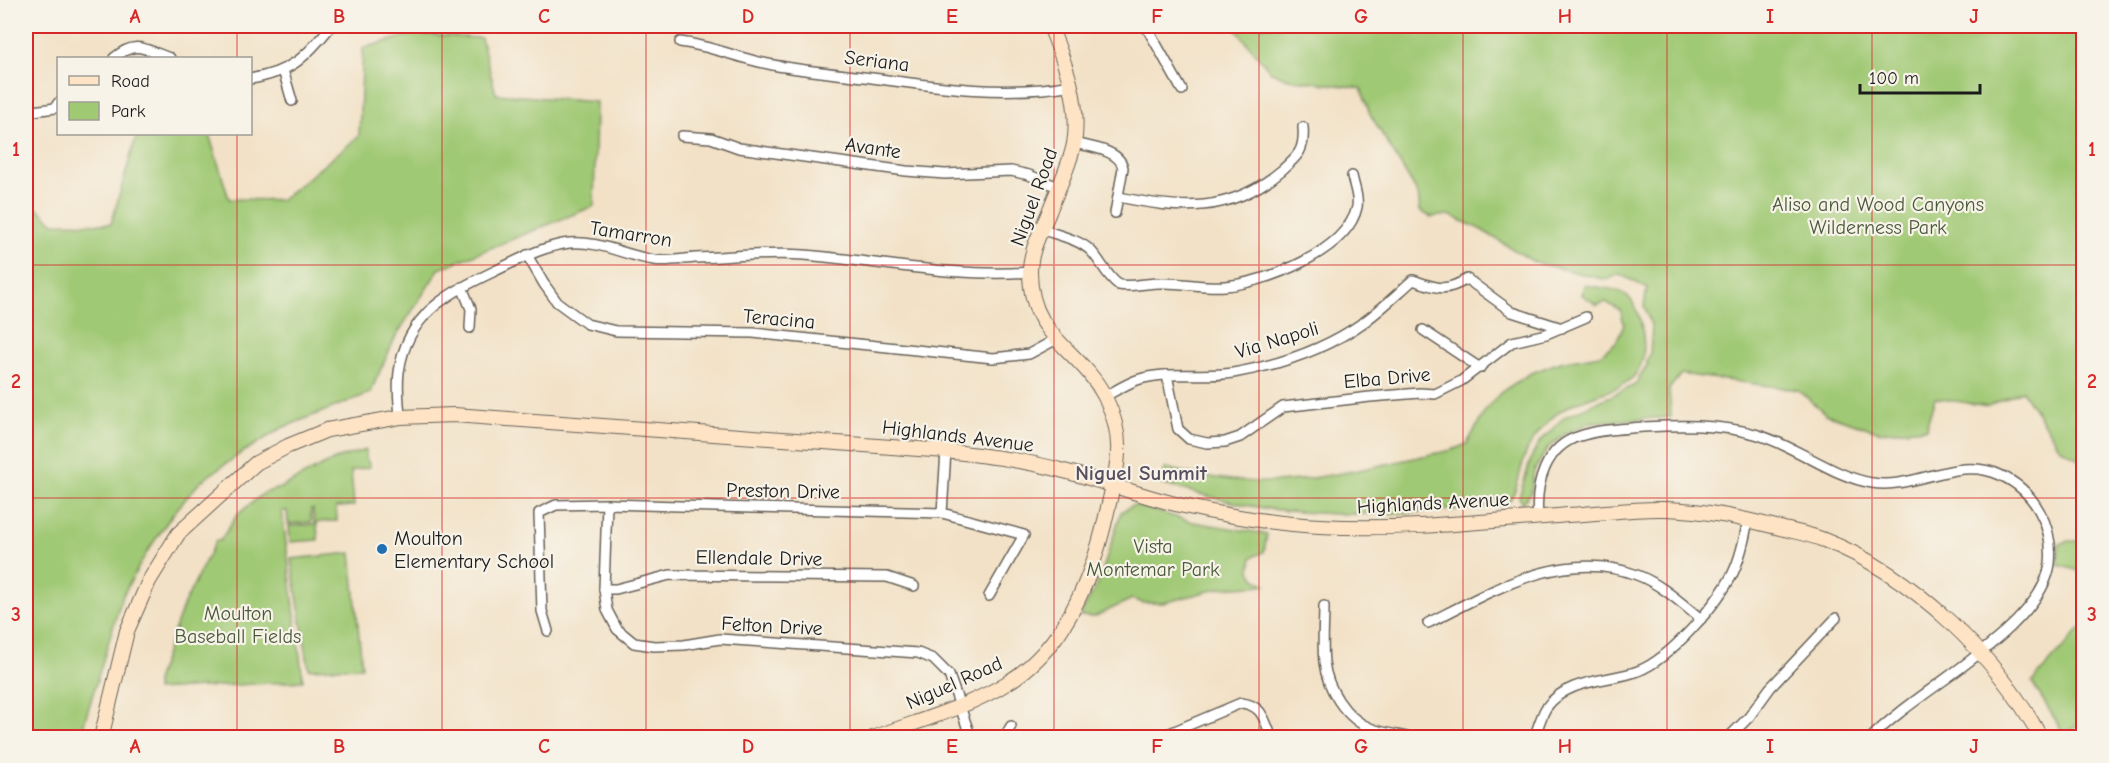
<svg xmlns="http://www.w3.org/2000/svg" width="2109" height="763" font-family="'Comic Neue',sans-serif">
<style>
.green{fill:#a0c974;stroke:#5e7248;stroke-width:1.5}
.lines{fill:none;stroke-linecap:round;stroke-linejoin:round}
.street-casing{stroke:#676158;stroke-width:12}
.secondary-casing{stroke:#676158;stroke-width:16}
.street{stroke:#fff;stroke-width:9}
.secondary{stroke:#fee4c5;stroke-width:14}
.grid{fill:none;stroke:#d62828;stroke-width:1.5;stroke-opacity:0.55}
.poi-dot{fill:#1f6fb2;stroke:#f7f3e8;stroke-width:2}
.labels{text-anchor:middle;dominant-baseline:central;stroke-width:4.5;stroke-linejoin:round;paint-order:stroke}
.street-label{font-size:20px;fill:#1c1c1c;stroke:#f7f3e8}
.park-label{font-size:20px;fill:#4a593b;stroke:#f7f3e8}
.poi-label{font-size:20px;fill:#1c1c1c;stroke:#f7f3e8;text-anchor:start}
.neighbourhood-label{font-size:21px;font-weight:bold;fill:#584f5e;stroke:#f7f3e8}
.neatline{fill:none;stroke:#d62828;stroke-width:2}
.grid-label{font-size:20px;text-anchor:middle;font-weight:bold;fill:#d62828}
</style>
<rect width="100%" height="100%" fill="#f7f3e8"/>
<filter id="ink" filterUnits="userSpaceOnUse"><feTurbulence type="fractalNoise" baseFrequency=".0167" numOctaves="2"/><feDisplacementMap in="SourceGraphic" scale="12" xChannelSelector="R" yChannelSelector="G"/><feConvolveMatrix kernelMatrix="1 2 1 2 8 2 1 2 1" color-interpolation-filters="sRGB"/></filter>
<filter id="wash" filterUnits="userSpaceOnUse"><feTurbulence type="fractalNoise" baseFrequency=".008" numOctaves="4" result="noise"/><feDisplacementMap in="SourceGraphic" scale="24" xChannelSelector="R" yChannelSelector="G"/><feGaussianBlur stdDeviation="1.35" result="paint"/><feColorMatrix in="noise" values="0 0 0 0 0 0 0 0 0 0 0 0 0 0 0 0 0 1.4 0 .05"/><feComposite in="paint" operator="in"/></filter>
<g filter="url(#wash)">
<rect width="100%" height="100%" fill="#f2e1c6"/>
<g class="green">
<path d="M1233,26h850v435l-23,-13 -38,-57 -34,15 -53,-8 -9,30 -46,4 -54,-18 -28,-24 -117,-16 -12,15 2,28 -79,5 -27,12 -17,14 -14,23 -3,22 -9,10 -3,-6 13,-41 7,-13 25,-26 71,-32 13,-22 -2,-2 4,-7 2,-26 -8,-22 3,-18 -28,-14 -12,6 -73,-18 -54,-33 -31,-14 -18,2 -11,-6 -2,-17 -48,-80 -9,-26 -73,-9 -17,-7z"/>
<path d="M413,34l68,4 15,56 100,8 -2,104 -155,63 -43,67 -26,57 -88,35 -42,26 -40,28 -28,33 -25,37 -25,45 -42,140h-54v-538l28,24 57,1 26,-90h72l20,65 52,1 78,-64 4,-88z"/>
<path d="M1584,285c34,6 48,1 57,39 18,81 -53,57 -91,96 -11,11 -21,23 -26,38 -5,17 -6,33 -18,47 -73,7 -145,13 -219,6 -44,-4 -87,-17 -129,-28l8,-15c34,9 88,17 123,13 55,-6 109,-20 163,-31l15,-6 18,-33 16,-19 28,-18 31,-12 40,-7 16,-13 8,-18 -3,-13 -15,-9 -9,3 -15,-10z"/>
<path d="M366,450v7l4,10 -19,4 3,35 -18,1 1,14 -23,1 -1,-13h-2v13l-23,2 -1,-13h-5l21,170 -147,9v-9l28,-77 32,-64 4,1 17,-26 27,-22 16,-5 55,-29z"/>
<path d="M1133,505l60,17 74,12 -3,18 -12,5 -2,14 7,9 9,5 -45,3 -58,15h-20l-11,-4 -38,18 -14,-1 20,-37 21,-67z"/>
<path d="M317,524l1,16 -28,2 -1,-16z"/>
<path d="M2069,541h14v31l-25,-7 1,-21z"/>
<path d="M351,553l11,114 -53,2 -18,-110z"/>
<path d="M2083,626v97l-19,11 -32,-52z"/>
</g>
</g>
<g filter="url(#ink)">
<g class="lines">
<defs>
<g id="street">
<path d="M1146,26l36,64"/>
<path d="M680,42c32,4 60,17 93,23 32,6 66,9 99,13 65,9 134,19 200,7"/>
<path d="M114,58c23,-19 31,-8 56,0"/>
<path d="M283,70l9,31"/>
<path d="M250,79c42,-7 56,-22 81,-53"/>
<path d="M26,112l29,-4 3,-5"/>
<path d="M682,136l29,2 28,10 167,23 39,3 66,-3 18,4 29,12"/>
<path d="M1074,143c16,4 46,7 49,25l-8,45"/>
<path d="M1119,197c62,13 111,17 163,-27 16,-14 23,-20 21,-43"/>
<path d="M1041,229c16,6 38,10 50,22 10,10 15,25 28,34 13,2 28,-2 41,-2 22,-1 44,5 65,3 40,-3 123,-35 132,-79 2,-10 -3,-21 -5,-31"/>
<path d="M527,255l17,29 13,18 30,22 29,7 137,2 240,25 36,-4 26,-14"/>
<path d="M462,287l9,22 -1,19"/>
<path d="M1423,330l57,38"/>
<path d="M1167,375l11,54 11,10 18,4 18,-1 15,-5 43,-30 87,-10 50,-4 15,1 26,-13 51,-39 34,-8 40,-17"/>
<path d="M1104,397c11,-6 22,-13 33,-17 31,-10 64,-2 96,-7 46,-8 93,-24 131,-51 17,-12 33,-28 49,-42 24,8 31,13 54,-1l45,33 50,16"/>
<path d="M400,417c-1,-14 -3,-30 -1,-45 8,-59 50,-79 98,-102 23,-11 47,-24 72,-27 29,-3 57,13 85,17 13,2 28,-1 41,-2 35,-1 73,-6 109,-3 75,6 150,23 226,17"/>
<path d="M607,504l-3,85 3,21 10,19 17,14 20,3 30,-1 36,-6 198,14 15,6 16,16 22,63"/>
<path d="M942,513l4,-62"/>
<path d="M1538,517c-3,-32 7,-71 42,-81 20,-7 42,-7 63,-9 38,-2 75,-3 112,7 40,11 78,43 117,49 44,7 85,-28 128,-8 34,15 54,51 50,89 -9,66 -134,126 -179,174"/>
<path d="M604,589h12l54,-14 217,2 27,9"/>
<path d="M1324,606c0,18 -2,38 0,56 3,26 21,56 46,66 12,5 28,7 41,10"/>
<path d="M1428,623c64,-32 136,-76 209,-48 24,9 44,28 64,44"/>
<path d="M548,631l-6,-20 -3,-98 17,-8 51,-1 335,9 82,22 -35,61"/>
<path d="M1004,738l7,-12"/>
<path d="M1158,738l83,-35c22,2 23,17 31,35"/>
<path d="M1534,738c4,-10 7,-22 12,-30 21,-30 62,-26 92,-37 32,-12 80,-68 95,-98 8,-17 12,-36 15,-54"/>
<path d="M1728,738l21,-21 21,-29 66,-70"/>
</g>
<g id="secondary">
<path d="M101,738l26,-107 22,-50 29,-47 78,-71 32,-17 39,-16 73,-13 54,-2 492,36c40,5 79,9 118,20 40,10 79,26 120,35 44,10 91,18 136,20 87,5 176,-6 263,-12 27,-2 56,-6 83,-5 40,1 79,10 118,20 13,3 28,6 40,11 88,34 173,116 217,198"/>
<path d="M873,738c44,-17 94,-30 134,-55 59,-36 86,-107 100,-171 10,-45 20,-71 -2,-115 -25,-49 -75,-59 -75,-125 0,-22 11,-40 19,-60 8,-22 20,-44 25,-68 7,-41 -9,-81 -24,-118"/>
</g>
</defs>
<use href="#street" class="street-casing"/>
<use href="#secondary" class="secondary-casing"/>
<use href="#street" class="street"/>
<use href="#secondary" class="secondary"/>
</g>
</g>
<path class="grid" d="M237,26v32M442,26v712M646,26v712M850,26v712M1054,26v712M1259,26v712M1463,26v712M1667,26v712M1872,26v712M237,134v604M26,265h2058M26,498h2058"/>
<circle class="poi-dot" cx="382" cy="549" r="6"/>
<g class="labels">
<g class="street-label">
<text transform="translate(877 61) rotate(7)">Seriana</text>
<text transform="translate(873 148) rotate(8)">Avante</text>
<text transform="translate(1034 197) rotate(-70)">Niguel Road</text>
<text transform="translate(631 234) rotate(9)">Tamarron</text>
<text transform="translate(779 319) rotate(5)">Teracina</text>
<text transform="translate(1277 340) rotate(-17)">Via Napoli</text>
<text transform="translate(1387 378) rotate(-5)">Elba Drive</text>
<text transform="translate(958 436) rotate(7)">Highlands Avenue</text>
<text transform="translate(783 491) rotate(1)">Preston Drive</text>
<text transform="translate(1433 503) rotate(-3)">Highlands Avenue</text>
<text transform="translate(759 558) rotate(1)">Ellendale Drive</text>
<text transform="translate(772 626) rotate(3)">Felton Drive</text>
<text transform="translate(954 683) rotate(-24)">Niguel Road</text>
</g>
<g class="park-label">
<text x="1878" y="204">Aliso and Wood Canyons<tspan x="1878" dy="23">Wilderness Park</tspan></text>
<text x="1153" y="546">Vista<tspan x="1153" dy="23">Montemar Park</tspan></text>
<text x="238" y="613">Moulton<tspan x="238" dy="23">Baseball Fields</tspan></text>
</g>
<g class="poi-label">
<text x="394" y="538">Moulton<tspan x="394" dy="23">Elementary School</tspan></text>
</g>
<g class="neighbourhood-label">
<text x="1141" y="473">Niguel Summit</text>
</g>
</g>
<rect width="2109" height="763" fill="none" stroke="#f7f3e8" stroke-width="66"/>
<rect x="57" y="57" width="195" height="78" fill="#f7f3e8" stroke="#9f9d96" stroke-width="1.5"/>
<rect x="69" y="76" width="30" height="9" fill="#fee4c5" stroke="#9f9d96" stroke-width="1.5"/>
<text x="111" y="87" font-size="18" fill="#1c1c1c">Road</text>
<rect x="69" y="102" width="30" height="18" fill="#a0c974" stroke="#9f9d96" stroke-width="1.5"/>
<text x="111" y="117" font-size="18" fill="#1c1c1c">Park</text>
<path d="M1860 84v9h120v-9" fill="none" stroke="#1c1c1c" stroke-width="3"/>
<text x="1869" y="84" font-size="18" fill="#1c1c1c" stroke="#f7f3e8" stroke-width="4.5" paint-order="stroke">100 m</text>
<rect x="33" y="33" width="2043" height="697" class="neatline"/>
<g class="grid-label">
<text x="135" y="23">A</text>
<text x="339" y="23">B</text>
<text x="544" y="23">C</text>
<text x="748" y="23">D</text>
<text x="952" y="23">E</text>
<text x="1157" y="23">F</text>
<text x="1361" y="23">G</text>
<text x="1565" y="23">H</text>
<text x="1770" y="23">I</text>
<text x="1974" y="23">J</text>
<text x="16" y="156">1</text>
<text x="2092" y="156">1</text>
<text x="16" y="388">2</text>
<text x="2092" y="388">2</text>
<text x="16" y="621">3</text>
<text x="2092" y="621">3</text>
<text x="135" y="753">A</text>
<text x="339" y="753">B</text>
<text x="544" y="753">C</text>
<text x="748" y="753">D</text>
<text x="952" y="753">E</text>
<text x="1157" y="753">F</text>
<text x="1361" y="753">G</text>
<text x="1565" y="753">H</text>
<text x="1770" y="753">I</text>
<text x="1974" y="753">J</text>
</g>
</svg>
